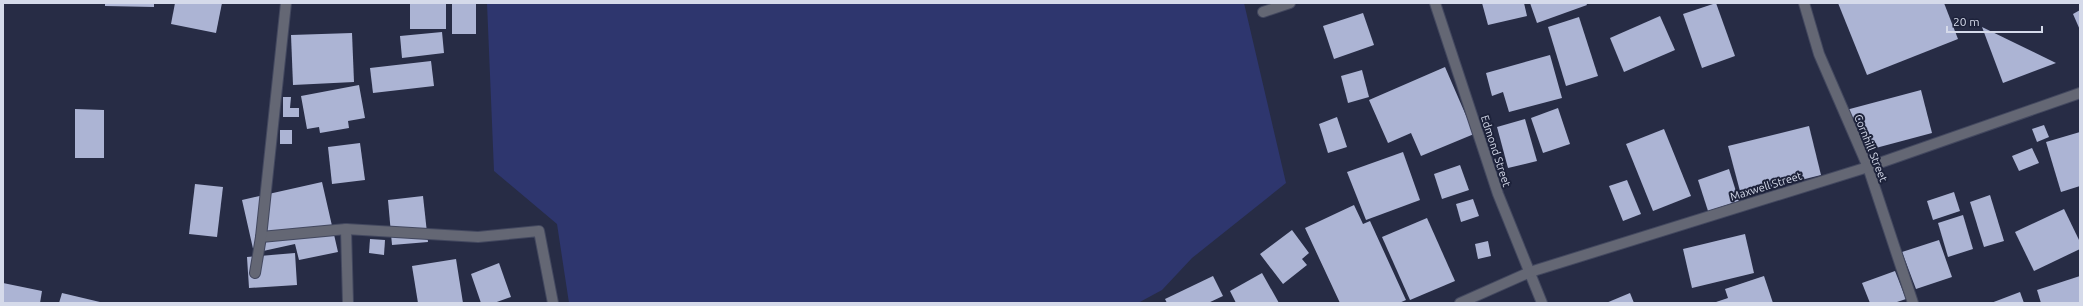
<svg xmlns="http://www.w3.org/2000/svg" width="2083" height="306" font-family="Ubuntu,sans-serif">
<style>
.green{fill:#2e366e}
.building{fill:#acb4d4}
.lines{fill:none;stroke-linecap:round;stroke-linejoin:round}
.minor-casing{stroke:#43485f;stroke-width:12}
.minor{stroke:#646774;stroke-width:10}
.labels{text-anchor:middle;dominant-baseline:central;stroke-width:4;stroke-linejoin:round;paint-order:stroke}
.street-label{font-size:11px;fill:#d5daea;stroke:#1d223a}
</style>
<rect width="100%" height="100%" fill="#272c45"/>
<path class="green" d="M487,3h757l42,180 -94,75 -30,32 -24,13h-569l-12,-79 -63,-53z"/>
<g class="building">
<path d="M105,3h49v4l-49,-1z"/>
<path d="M175,3h47l-6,30 -45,-9z"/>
<rect x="410" y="3" width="36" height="26"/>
<rect x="452" y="3" width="24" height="31"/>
<path d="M1482,3h42l3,13 -39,9z"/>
<path d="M1530,3h56l1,2 -50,18z"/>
<path d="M1716,3l19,53 -33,12 -19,-54z"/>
<path d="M1838,3h106l14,36 -91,36z"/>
<path d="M2080,10v20l-7,-16z"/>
<path d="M1363,13l11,32 -40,14 -11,-33z"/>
<path d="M1660,16l15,34 -51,22 -14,-34z"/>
<path d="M1579,17l19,59 -32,10 -18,-59z"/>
<path d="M1982,27l74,36 -53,20z"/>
<path d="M442,32l2,21 -42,5 -2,-22z"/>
<path d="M352,33l2,49 -61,3 -2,-50z"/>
<path d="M1550,55l12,43 -53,14 -6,-20 -11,4 -6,-23z"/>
<path d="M431,61l3,25 -61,7 -3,-25z"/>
<path d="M1445,67l29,67 -53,22 -10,-23 -23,10 -19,-43z"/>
<path d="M1362,70l7,27 -21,6 -7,-27z"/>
<path d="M359,85l6,33 -17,3 1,7 -29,5 -1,-6 -12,2 -6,-33z"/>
<path d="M1921,90l11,43 -75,20 -11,-43z"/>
<path d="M283,97h8l-1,11h9v9h-16z"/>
<path d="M1558,108l12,36 -27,9 -12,-35z"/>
<path d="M75,109l29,1v48h-29z"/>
<path d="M1337,117l10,30 -19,6 -9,-29z"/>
<path d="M1525,119l12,42 -29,7 -11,-41z"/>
<path d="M2044,125l5,12 -12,5 -5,-13z"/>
<path d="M1809,126l12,49 -80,20 -13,-49z"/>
<path d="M1664,129l27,67 -38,15 -27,-67z"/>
<rect x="280" y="130" width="12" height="14"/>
<path d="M2080,132v54l-19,6 -15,-50z"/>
<path d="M360,143l5,37 -33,4 -4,-37z"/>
<path d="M2032,148l7,15 -20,8 -7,-15z"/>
<path d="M1403,152l17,48 -54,20 -19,-48z"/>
<path d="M1460,165l9,25 -27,9 -8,-25z"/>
<path d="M1729,169l10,32 -31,10 -10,-31z"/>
<path d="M1627,180l14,34 -18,7 -14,-35z"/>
<path d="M322,182l16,70 -39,8 -4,-16 -41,9 -12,-53z"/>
<path d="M195,184l28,3 -6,50 -28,-3z"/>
<path d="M1954,192l6,19 -27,9 -6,-19z"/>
<path d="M1990,195l14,46 -20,6 -14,-45z"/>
<path d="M423,196l5,46 -36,3 -4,-45z"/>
<path d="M1473,199l6,17 -18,6 -5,-18z"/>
<path d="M1354,205l9,19 7,-3 36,79 -7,3h-59l-35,-75z"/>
<path d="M2064,209l16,33v7l-46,22 -19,-39z"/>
<path d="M1963,215l10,34 -25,8 -10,-34z"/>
<path d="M1427,218l28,63 -45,19 -28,-63z"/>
<path d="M1292,230l17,23 -7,6 5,6 -24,19 -23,-30z"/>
<path d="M1745,234l9,39 -62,15 -9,-39z"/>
<path d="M370,239l15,1 -1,15 -15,-2z"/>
<path d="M1939,240l13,37 -36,12 -14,-37z"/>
<path d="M1488,241l3,15 -13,3 -3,-15z"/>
<path d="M295,253l2,32 -48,3 -2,-31z"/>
<path d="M456,259l7,44h-45l-6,-37z"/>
<path d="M499,263l12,34 -17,6h-13l-10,-29z"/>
<path d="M1895,271l11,28 -12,4h-24l-8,-20z"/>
<path d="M1262,273l17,30h-43l-6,-12z"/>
<path d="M1213,276l10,20 -15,7h-41l-2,-4z"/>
<path d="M1764,276l9,27h-60l15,-5 -3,-9z"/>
<path d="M2080,276v27h-39l-4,-13z"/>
<path d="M3,283l39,8 -2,12h-37z"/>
<path d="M2020,292l4,11h-33z"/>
<path d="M62,293l38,9v1h-41z"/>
<path d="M1630,293l4,10h-28z"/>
</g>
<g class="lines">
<defs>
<g id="minor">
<path d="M1435,3l63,191 44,109"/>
<path d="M1804,3l15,51 49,113 45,136"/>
<path d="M1263,12l27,-9"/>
<path d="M346,229l2,74"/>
<path d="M261,237l85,-8 132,8 61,-6 14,72"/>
<path d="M255,273l6,-36 25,-234"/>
<path d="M1460,303l70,-31 338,-105 212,-74"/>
</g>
</defs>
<use href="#minor" class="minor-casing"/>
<use href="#minor" class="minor"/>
</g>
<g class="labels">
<g class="street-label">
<text transform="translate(1871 148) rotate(68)">Cornhill Street</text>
<text transform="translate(1496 151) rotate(72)">Edmond Street</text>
<text transform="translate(1766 186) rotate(-17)">Maxwell Street</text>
</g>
</g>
<rect width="2083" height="306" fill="none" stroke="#d5daea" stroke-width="8"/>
<path d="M1947 26v6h95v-6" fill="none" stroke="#d5daea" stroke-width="2"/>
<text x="1953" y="26" font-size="12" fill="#d5daea" stroke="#1d223a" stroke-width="3" paint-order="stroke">20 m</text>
</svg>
